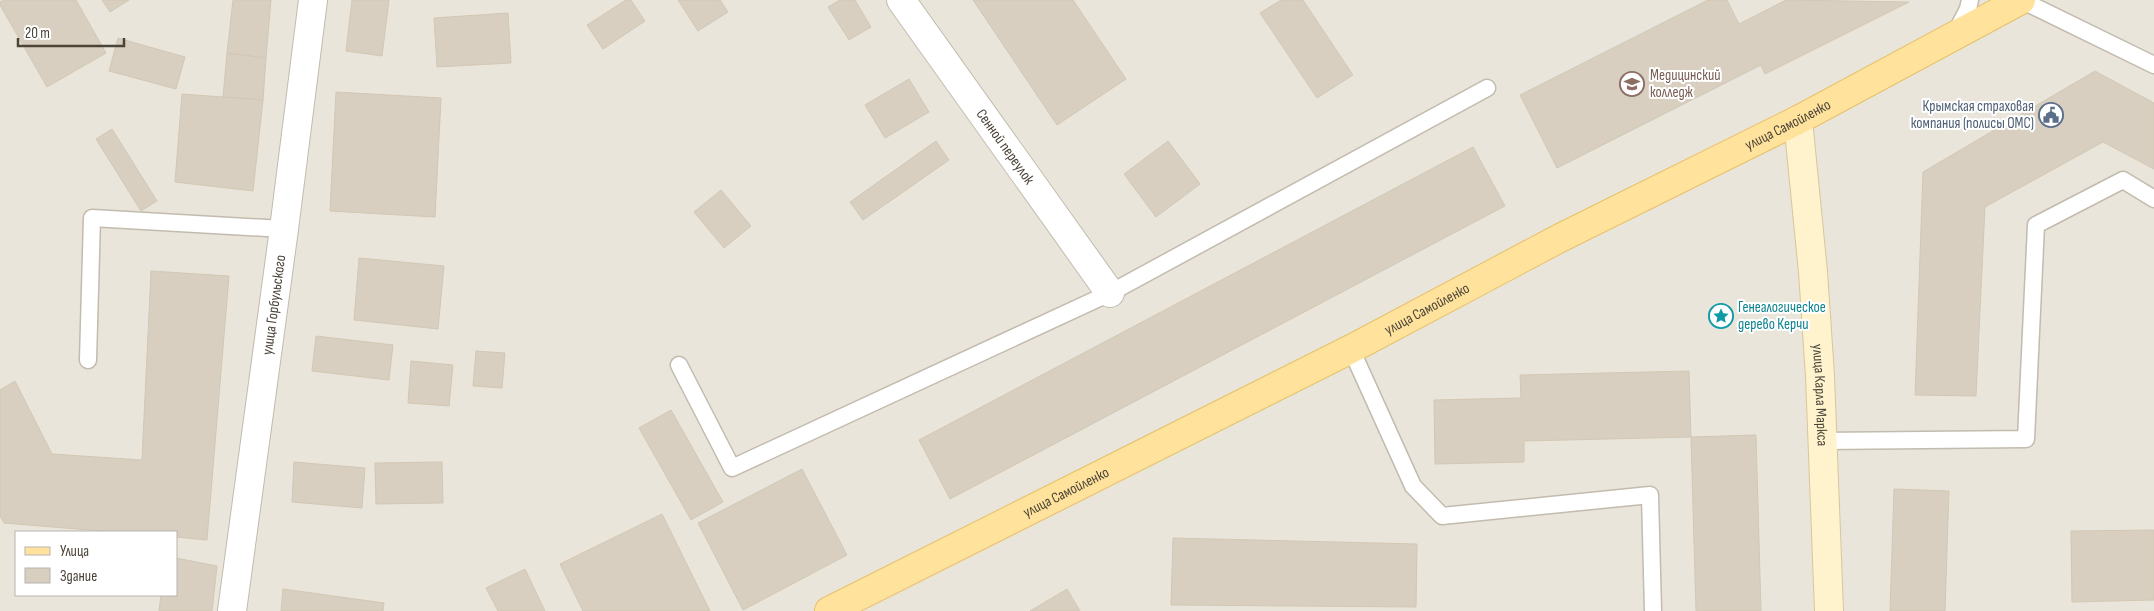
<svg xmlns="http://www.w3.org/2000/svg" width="2154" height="611" font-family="'Sofia Sans Condensed',sans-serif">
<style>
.residential{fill:#eae5da;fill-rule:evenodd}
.building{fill:#d8cfc1;stroke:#d3c7b4}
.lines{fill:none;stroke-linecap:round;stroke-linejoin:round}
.lane-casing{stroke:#c2bbae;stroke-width:19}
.street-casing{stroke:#c2bbae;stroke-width:30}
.secondary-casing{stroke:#d6c79b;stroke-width:30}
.primary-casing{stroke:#e6c16a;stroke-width:30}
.lane{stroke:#fff;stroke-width:16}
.street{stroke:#fff;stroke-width:28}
.secondary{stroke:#fff3cd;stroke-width:28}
.primary{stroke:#ffe39c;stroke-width:28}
.labels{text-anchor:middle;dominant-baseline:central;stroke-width:4;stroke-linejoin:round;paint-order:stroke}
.education-label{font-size:15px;fill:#785e54;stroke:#fff;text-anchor:start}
.service-label{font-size:15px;fill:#4e5e75;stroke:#fff;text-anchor:end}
.street-label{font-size:15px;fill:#4b4439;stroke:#fff}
.culture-label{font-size:15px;fill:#0d838f;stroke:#fff;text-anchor:start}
</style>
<rect width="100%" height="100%" fill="#f6f3ec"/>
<path class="residential" d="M0,0h2154v611h-2154zM16,532h160v63h-160z"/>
<g class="building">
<path d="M4,0h72l30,53 -59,34 -47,-82v-3z"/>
<path d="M102,0h27l-19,12z"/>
<path d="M233,0h38l-5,58 -39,-5z"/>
<path d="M352,0h37l-7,56 -36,-5z"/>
<path d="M626,0h5l14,21 -42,28 -16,-24z"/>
<path d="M678,0h42l8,12 -30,19z"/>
<path d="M840,0h15l16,27 -22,13 -21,-33z"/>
<path d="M973,0h100l53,79 -69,46z"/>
<path d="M1281,0h22l50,75 -36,23 -57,-85z"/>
<path d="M1708,0h19l12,24 47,-24 123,2 -144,72 -4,-9 -204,103 -37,-73z"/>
<path d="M508,13l3,50 -74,4 -3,-49z"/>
<path d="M118,38l67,19 -9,32 -67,-18z"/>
<path d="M227,53l39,5 -3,42 -40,-3z"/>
<path d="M2095,71l59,32v66l-51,-27 -118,65 -9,189 -61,-1 8,-223z"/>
<path d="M909,79l20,33 -44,26 -20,-33z"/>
<path d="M336,92l105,6 -6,119 -105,-6z"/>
<path d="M182,94l81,6 -10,91 -78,-9z"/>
<path d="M112,129l45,72 -16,10 -45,-72z"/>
<path d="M936,141l13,19 -86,60 -13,-18z"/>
<path d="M1168,141l32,43 -44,33 -32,-43z"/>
<path d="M1473,147l32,59 -555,293 -31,-59z"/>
<path d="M721,190l30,36 -27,22 -30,-36z"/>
<path d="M359,258l85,8 -6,63 -84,-9z"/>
<path d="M151,271l78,5 -22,264 -31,-3v-5h-62l-110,-9 -4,-7v-126l15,-9 37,73 90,6z"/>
<path d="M316,336l77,9 -4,35 -77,-9z"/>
<path d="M476,351l29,2 -3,35 -29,-2z"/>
<path d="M411,361l42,4 -4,41 -41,-3z"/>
<path d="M1689,371l2,66 -167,4v21l-89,2 -1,-64 87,-2 -1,-23z"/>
<path d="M671,410l52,92 -32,18 -52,-92z"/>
<path d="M1756,435l5,176h-65l-5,-174z"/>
<path d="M294,462l71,6 -3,40 -70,-6z"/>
<path d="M442,462l1,41 -67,1 -1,-41z"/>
<path d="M802,469l45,86 -104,55 -45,-87z"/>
<path d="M1894,489l55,2 -4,120h-55z"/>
<path d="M662,514l48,97h-127l-23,-47z"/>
<path d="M2154,530v70l-82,2 -1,-71z"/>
<path d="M1173,538l244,6 -1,63 -245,-2z"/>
<path d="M176,558l41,8 -5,45h-53l2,-16h15z"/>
<path d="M525,569l20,42h-47l-12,-23z"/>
<path d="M283,589l101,14 -1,8h-102z"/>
<path d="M1067,589l13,22h-50z"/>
</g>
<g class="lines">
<defs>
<g id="lane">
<path d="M2021,0l133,65"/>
<path d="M1955,34l13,-25 2,-9"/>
<path d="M1351,349l62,137 29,30 208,-21 3,116"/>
<path d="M88,360l4,-142 192,11"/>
<path d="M679,365l53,103 378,-175 377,-205"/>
<path d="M1823,441l203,-2 10,-214 87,-45 31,19"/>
</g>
<g id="street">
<path id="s1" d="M901,0l209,293"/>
<path id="s2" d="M232,611l52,-382 29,-229"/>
</g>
<g id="secondary">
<path id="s3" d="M1798,120l15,152 7,104 9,235"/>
</g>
<g id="primary">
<path id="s4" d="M829,611l522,-262 209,-111 238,-118 223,-120"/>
</g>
</defs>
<use href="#lane" class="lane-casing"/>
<use href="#street" class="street-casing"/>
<use href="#secondary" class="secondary-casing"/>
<use href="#primary" class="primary-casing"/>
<use href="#lane" class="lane"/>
<use href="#street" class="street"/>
<use href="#secondary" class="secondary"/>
<use href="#primary" class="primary"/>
</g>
<defs>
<symbol id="university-ring" viewBox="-11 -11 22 22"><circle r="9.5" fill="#fff" stroke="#8d6e63" stroke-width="1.5"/><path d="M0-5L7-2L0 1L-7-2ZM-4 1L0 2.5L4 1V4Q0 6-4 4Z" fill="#8d6e63"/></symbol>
<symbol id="civic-ring" viewBox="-11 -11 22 22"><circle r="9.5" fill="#fff" stroke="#5c6f8a" stroke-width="1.5"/><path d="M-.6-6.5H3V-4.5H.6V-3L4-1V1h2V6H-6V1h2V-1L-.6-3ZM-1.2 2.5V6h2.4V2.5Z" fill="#5c6f8a"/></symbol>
<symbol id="sight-ring" viewBox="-11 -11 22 22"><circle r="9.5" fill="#fff" stroke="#0f9aa8" stroke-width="1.5"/><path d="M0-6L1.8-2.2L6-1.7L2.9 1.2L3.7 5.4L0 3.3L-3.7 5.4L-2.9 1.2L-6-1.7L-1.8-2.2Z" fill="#0f9aa8"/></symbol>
</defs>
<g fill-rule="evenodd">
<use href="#university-ring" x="1618" y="70" width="28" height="28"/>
<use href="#civic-ring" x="2037" y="101" width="28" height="28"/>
<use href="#sight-ring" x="1707" y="302" width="28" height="28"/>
</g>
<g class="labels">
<g class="education-label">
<text x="1650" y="75">Медицинский<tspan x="1650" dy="17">колледж</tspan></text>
</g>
<g class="service-label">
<text x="2034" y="106">Крымская страховая<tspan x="2034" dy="17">компания (полисы ОМС)</tspan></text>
</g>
<g class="street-label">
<text stroke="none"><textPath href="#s4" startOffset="1075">улица Самойленко</textPath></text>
<text stroke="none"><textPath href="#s1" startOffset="180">Сенной переулок</textPath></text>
<text stroke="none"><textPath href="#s2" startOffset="309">улица Горбульского</textPath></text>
<text stroke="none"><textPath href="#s4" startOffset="670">улица Самойленко</textPath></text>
<text stroke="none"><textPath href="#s3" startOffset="276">улица Карла Маркса</textPath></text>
<text stroke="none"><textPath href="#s4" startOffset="265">улица Самойленко</textPath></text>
</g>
<g class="culture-label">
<text x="1738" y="307">Генеалогическое<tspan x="1738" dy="17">дерево Керчи</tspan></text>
</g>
</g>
<rect x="15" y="531" width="162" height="65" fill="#ffffff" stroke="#b7b4b0"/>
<rect x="25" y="547" width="25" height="8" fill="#ffe39c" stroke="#b7b4b0"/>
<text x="60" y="556" font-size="15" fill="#4b4439">Улица</text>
<rect x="25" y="568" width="25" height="15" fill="#d8cfc1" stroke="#b7b4b0"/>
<text x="60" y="581" font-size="15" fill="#4b4439">Здание</text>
<path d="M18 38v8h106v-8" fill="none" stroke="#4b4439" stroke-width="2.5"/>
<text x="25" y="38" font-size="15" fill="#4b4439" stroke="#ffffff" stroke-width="4" paint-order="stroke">20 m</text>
</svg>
